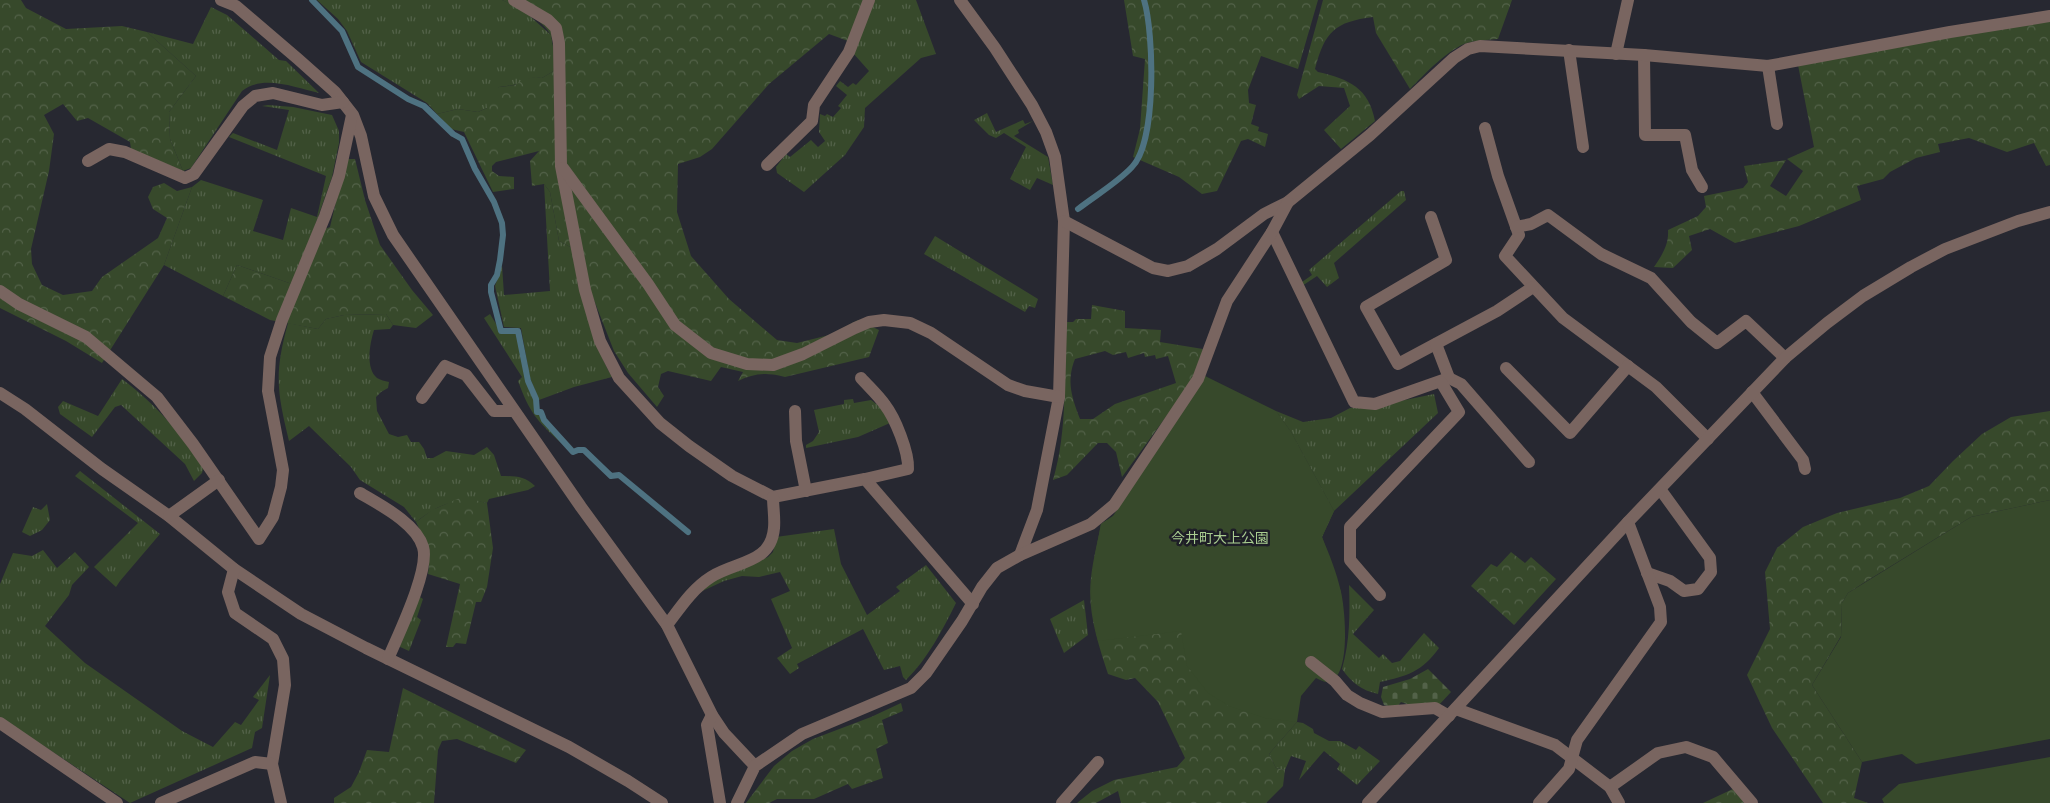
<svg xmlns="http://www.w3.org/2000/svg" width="2050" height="803" font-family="Manrope,'Noto Sans JP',sans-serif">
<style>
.grass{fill:url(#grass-tufts)}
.forest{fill:url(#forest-crowns);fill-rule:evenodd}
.cemetery{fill:url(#cemetery-stones)}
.park{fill:#37492b}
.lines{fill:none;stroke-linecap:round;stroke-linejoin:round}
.stream{stroke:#4e7281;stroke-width:6}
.minor{stroke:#796560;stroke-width:12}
.labels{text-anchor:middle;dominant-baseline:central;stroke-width:5;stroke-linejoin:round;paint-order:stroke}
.park-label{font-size:14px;fill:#a9cd90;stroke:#1e1e27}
</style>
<defs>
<pattern id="grass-tufts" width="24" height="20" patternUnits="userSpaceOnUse" patternTransform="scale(1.25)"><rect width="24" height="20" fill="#37492b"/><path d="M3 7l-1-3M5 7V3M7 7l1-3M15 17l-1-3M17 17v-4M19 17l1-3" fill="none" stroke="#536249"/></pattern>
<pattern id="forest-crowns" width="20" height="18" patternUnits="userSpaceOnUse" patternTransform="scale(1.25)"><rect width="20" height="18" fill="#37492b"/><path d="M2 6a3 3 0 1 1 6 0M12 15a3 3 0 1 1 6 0" fill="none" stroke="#536249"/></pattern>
<pattern id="cemetery-stones" width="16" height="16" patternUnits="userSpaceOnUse" patternTransform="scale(1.25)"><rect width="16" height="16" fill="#37492b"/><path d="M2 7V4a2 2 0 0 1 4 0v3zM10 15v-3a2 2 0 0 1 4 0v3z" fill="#536249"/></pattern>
</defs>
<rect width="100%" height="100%" fill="#272831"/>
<g class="grass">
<path d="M317,0h185l20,9 29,26 6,34 -15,9c-10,-2 -17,2 -25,6 -6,2 -12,2 -18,3l-12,21 -9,4 -20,-3 -21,5 -10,-11 -66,-41 -14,-31 -9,-12z"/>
<path d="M874,0h42l20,54 -15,4 -56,50 -1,19 -19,28 -41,37 -27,-19 -1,-6 10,-13 4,3 21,-17 7,7 7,-6 -6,-9 1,-18 5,2 2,-2 6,3 8,-9 -3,-2 9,-11 -11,-9 4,-5 8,6 5,-4 3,2 13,-14 -16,-18z"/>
<path d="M211,7l16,8 52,45 7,1 33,32c-23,-5 -56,-19 -77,-2l-51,77 -8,3 -13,-32 -1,-27 27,-36 -49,-44 46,12z"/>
<path d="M268,105l25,2 39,8 7,16v12l-7,34 -20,57 -20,50 -55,-19 -14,31 -59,-31 28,-78 9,-7 62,20 -10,31 30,9 8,-32 26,9 9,-41 -97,-39 4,-4 44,17 12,-40 -27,-4z"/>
<path d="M987,113l9,19 27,-12 2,4 8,-3 -15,9 1,3 -5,3 34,21 5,28 -16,-7 -7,12 -20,-11 16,-32 -22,-14 -8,5 -7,-3 -15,-15z"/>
<path d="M544,184l6,8 9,49 15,8c10,43 16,89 38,128l-38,10 -35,13 -9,-22 -9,-50 -17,-1 -9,-41 7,-21 2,30 46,-4z"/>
<path d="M1401,191h3l2,9 -72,63 5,15 -12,9 -10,-11 -15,10v-4l10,-7 -3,-5z"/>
<path d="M935,236l103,63 -3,9 -6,-2 -4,6 -101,-58z"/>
<path d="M386,314l7,11 -3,4 -16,1c-4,13 -9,38 3,48 3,2 8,3 12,4l-1,6 -7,4 -5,5 1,14 12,23 9,3 9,-2 4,7h8l5,7 3,9h6l13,-7 28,4 13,-8 7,8 7,21c13,0 24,0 34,10l-7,4 -39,9 -2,4c-28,-7 -49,1 -71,19l-12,-15 -44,-27 -9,-13 -42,-41 -20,15c-12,-50 -15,-67 -1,-118l30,6 8,-10 18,-4z"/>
<path d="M490,314l11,18 17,-1 9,50 9,18v14h5l2,8 18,22c-25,-23 -31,-30 -43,-62l4,-4 -38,-59z"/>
<path d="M122,379c36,27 55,51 82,87l-2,7 -8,8 -9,-17 -64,-59 -6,2 -23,30 -32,-23 -2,-7 5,-6 35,15z"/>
<path d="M1434,394l4,19 -104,98 -43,-79 -15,-21 27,11 28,-4 19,-10 26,-2z"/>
<path d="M853,399l1,4 17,-3 12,9 7,14 -32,14 -52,11v-3l7,-4 6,-9 -5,-22 30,-6v-4z"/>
<path d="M80,471l80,63 -40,47 -4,6 -22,-20 44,-44 -63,-47z"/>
<path d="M47,504l3,16 -8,10 -12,6 -8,-4 11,-25 8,3z"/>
<path d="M834,529l7,35 26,51 33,-24 -4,-4 30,-22 30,38c-14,28 -28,55 -50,77l-3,-3 -3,-11 -16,4 -21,-41 -66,35 2,4 -9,6 -13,-16 15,-10 -21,-49 19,-8 -10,-19 -21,5 -17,-1 -18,5 -28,13 25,-18 47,-19 5,-5 3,-15z"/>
<path d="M43,550l14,18 18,-16 14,15 -17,18 -3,10 -24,31 40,37 97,68 31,16 22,-25 6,3 18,-25 -6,-3 17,-22 -8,53 -7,4 -3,16 -122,55 -130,-86v-133l13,-31 19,3z"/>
<path d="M1349,585l25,25 -21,24 26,24 4,-4 9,9 8,-2 24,-28 15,15c-17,24 -32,28 -59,34l-2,12c-17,-4 -26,-11 -36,-25 8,-28 8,-55 7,-84z"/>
<path d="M420,597l3,2 -6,18 4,3 -12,31 -11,-5z"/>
<path d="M1084,600l4,35 -24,18 -14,-34z"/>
<path d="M1297,722l6,1 10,6 1,4 15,8h11l16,9 3,-4 21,15 -23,24 -20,-16 3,-5 -16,-13 -25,29 7,-19 -15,-5 -6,14 -9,-2 -7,-14z"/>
</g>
<g class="forest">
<path d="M0,0h21l5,8 40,21 56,-3 25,6 49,44 -27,36 1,27 13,32 -52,-22 -1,-7 -42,-24 -11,3 -14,-17 -19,11 10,19 -5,37 -18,78 1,15 10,21 21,10 29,-4 10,-14 56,-39 9,-20 -14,-9 -5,-12 5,-10 11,-4 13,8 15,-4 -28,78 -62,98 -36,-22 -66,-33z"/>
<path d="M502,0h363l-17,41 -19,-7 -60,50 -57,65 -12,8 -22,7 -1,48 14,44 38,43 48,41 20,3 32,-8 29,-15 21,10 -10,27 -84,20c-17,-5 -31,-4 -47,4l5,-9 -22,-5 -10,14 -43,-10 -7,3 -3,13 6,9 -7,11 -29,-34 -14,-22 -40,-102 -15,-8 -9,-49 -6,-8 -12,2 -2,-25 9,-10 -43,11 -4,4v5l7,5 15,1v12l-21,3 -29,-60 -13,-3 -14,-15 21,-5 20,3 9,-4 -1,-9 13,-12 16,-2 9,-6 12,-2 6,1 15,-9c-1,-11 -1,-21 -5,-31 -6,-17 -35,-31 -50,-38z"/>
<path d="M1124,0h194l-20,69 -37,-13 -13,34 1,13 7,2 -5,19 8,3 -1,4 10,3 -3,13 -17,-8 -7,2 -24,50 -15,3 -23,-17 -46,-20 7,-28 5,-70 -12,-3z"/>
<path d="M1323,0h189l-14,39c-11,1 -24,1 -34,5 -20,9 -39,30 -54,45l-34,-56 -3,-16c-38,5 -48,14 -58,52l3,3c31,7 51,16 57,49l-34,28 -17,-19 26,-24 -6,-18 -25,-2 -20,13 -2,-4z"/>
<path d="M2050,19v146l-4,1 -12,-23 -27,9 -38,-14 -31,6 2,8 -24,6 -26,14 -7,7 -26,7 4,14 -62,26 -64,17 -25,-14 -21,7 3,14 -19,18 -19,-1c8,-12 15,-22 14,-37l30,-14 8,-9 -2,-11 39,-8 5,-6 -4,-16 42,-6 -16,26 16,10 17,-25 -16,-12 27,-12 -16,-82z"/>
<path d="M346,159h9l10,41 15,45 32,45 21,25 -17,13 -23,-3 -7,-11 -42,1 -18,4 -8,10 -48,-9 -47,-24 14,-31 55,19 12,-47 26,-10z"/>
<path d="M1092,305l33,6v17l36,2 -1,12 43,7 -8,28 -73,100 -6,-25 -9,-9h-9l-31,32 -14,5c15,-50 11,-105 12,-158h8l3,-3h15zM1105,351l8,4 13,-3 2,6 16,-5 1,4 10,-2 1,4 12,-3 8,27 -61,21 -22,15h-13c-8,-21 -14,-38 -5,-60z"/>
<path d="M1276,411l15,21 43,79 -12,26 19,55 -44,102 -3,19 3,9 -28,32 7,14 9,2 -2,16 -17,17h-145l-3,-12 -22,12h-19l15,-12 22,-11 63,-13 8,-9 -27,-56 -23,-24 -9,2 -18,-6c-10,-31 -21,-63 -17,-96 2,-19 7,-37 10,-54z"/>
<path d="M2050,411v89l-79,17 -106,65 -17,11 -6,10 -1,33 -29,49 50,77 -8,36 14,5h-45l-51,-75 -25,-53 23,-46 -5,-57 12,-24 26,-21 34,-14 63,-15 29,-12 24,-25 29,-27 29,-17z"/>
<path d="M462,497l25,6 6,45 -6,39 -6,15h-5l-10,42 -10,-1 -3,4h-7l14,-63 -32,-10c3,-20 -3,-34 -12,-52l16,-12z"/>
<path d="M1511,552l14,11 6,-6 25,22 -42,46 -43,-39 20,-22 6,3z"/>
<path d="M403,688l123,62 -10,13 -59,-24 -15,2 -4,9 -4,53h-100v-5l17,-11 8,-15 8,-22 22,2z"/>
<path d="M901,703l2,8 -21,9 6,23 -12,6 7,29 -31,11 -4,-5 -34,15h-37l-8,4h-23l28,-37 18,-15 21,-12 58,-22z"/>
<path d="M1735,788l9,15h-41z"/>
</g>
<path class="cemetery" d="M1428,669l23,23 -13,14 -22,1 -15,-5 -5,6 -12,-3 -3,-8 2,-10 27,-8z"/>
<g class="park">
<path d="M1203,375l73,36 15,21 43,79 -12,26c7,17 15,36 19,55 4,16 11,89 -14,90 -3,0 -7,-2 -11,-4l-15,18 -4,26 -32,-4 -36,-12 -21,-13 -21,-27 -6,-35 -83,10c-12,-48 -6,-71 3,-117l12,-8z"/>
<path d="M2050,500v239l-134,25 -14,-10 -40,8 -50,-77 29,-48 1,-34 6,-10 123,-76z"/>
<path d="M2050,757v46h-166l-2,-4 17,-15z"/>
</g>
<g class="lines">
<g class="stream">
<path d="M312,0l30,31 16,36 50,32 16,7 29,28 9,5 13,30 19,33 8,21 1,12 -3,25 -3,15 -6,10v7l10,39h17l10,50 8,18 1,13h4l3,8 29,32 5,-2h6l27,26 8,-1 69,57"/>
<path d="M1078,209c18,-14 39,-26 54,-42 25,-25 22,-134 12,-167"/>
</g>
<g class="minor">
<path d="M221,0l15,6 62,53 37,33 18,23 8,21 13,60 19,39 188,272 86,118 45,90 12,18 31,33"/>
<path d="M514,0l34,20 8,8 3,15 2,123 24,124 15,51 19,37 41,45 29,23 43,30 41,21 92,-18 108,125"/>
<path d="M960,0l35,48 37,57 14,27 9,25 9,64 -5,176 -22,113 -17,45"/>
<path d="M1569,50l14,97"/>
<path d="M1616,54l12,-54"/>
<path d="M1644,55l1,80h40l7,35 10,17"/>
<path d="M1768,66l9,58"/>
<path d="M1485,128l13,48 21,59 -14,21 58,62 93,69 52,52"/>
<path d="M88,161l21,-12 16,3 60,26 9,-4 49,-68 12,-10 18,-3 49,12 21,-3"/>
<path d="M767,165l45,-44 2,-16 35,-53 20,-52"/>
<path d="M563,168l85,116 27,41 36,28 36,11 26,1 30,-11 52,-26 14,-6 15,-2 26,3 21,10 77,52 17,6 34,6"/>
<path d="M1431,217l15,43 -80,47 32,57 99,-53 36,-24"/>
<path d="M1064,221l89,47 15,3 20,-5 29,-17 47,-35 24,-12 82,-67 84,-77 14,-9 12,-3 164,9 124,11 182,-34 100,-16"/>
<path d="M1516,227l15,-3 17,-9 53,39 50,24 40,44 26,21 29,-22 39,37"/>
<path d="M1272,232l82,170 21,2 74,-26 12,6 68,78"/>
<path d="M0,291l19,13 67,33 71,60 36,47 66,95 14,-22 8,-30 2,-17 -15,-79 2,-34 12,-37 43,-104 14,-40 13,-61"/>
<path d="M1436,344l13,34"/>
<path d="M1506,368l64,65 58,-67"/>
<path d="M861,378c8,9 17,17 24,27 10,13 24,47 23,64l-43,10"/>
<path d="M1752,392l51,68 2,9"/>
<path d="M0,393l25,16 77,60 67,47 65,53 67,45 65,34 203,99 59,34 34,22"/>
<path d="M422,398l23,-32 21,9 28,36h20"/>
<path d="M795,411l1,30 10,50"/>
<path d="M360,493c20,12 56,30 63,54 7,23 -25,88 -35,112"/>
<path d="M169,516l50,-36"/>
<path d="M234,569l-6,23 7,21 38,26 10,20 2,26 -13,79 9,39"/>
<path d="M1647,573l23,8 14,10 14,-2 13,-17 -1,-14 -50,-69"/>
<path d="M1380,595l-30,-35v-33l109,-115 -18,-30"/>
<path d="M667,625c13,-17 25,-36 44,-48 25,-16 60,-13 63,-49 1,-10 -1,-21 -1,-31"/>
<path d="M1311,662l24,19 12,14 13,8 22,9 53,-4 14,8"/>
<path d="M1456,709l99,36 55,42 9,16"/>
<path d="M712,715l-5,10 13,78"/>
<path d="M0,723l117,80"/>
<path d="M1610,787l48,-34 28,-6 27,10 39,46"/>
<path d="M161,803l94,-41 17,2"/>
<path d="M737,803l18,-37 47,-32 109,-46 15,-15 36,-52 20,-34 15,-19 23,-13 71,-31 23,-19 84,-126 29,-78 45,-69 16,-30"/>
<path d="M1062,803l36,-41"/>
<path d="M1368,803l260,-281 157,-164 42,-35 36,-27 48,-29 34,-18 73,-28 32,-9"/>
<path d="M1539,803l30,-34 8,-29 84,-118 -1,-15 -32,-85"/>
</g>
</g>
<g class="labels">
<g class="park-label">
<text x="1220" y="537">今井町大上公園</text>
</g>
</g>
</svg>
